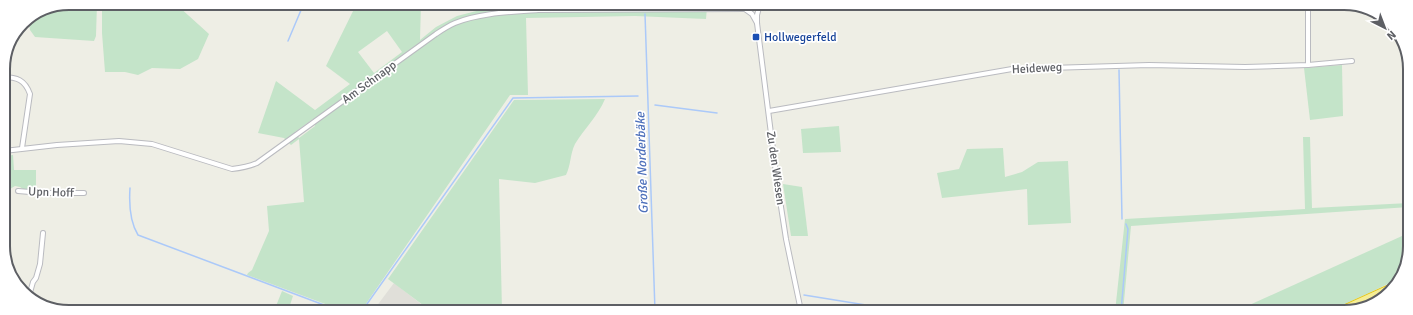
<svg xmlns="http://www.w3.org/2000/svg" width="1413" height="315" font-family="Signika,sans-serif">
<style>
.industrial{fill:#e0dfd9}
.green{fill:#c4e4c9;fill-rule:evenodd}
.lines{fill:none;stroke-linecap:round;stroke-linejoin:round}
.stream{stroke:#abc9f9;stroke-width:1.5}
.minor-casing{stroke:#babbc0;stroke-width:6}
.motorway-casing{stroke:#e3c511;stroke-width:10}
.minor{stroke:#fff;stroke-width:4}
.motorway{stroke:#f5ed95;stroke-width:8}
.transit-dot{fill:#1a4fb4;stroke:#fff;stroke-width:1.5}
.labels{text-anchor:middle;stroke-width:3.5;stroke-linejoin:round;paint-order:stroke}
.transit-label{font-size:12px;fill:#164399;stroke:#fff;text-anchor:start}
.street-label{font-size:12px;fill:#5d5f64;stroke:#fff}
.water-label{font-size:13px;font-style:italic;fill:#4e71bb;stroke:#fff}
.rim{fill:none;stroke:#5d5f64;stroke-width:2}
</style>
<rect width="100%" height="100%" fill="#eeeee5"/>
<polygon class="industrial" points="394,283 421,304 431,311 373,311"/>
<g class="green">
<polygon points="69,3 97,3 96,36 94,41 35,37 30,30 28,20"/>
<polygon points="102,3 179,3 178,6 209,34 198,59 180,69 152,68 138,75 125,72 105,72 102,33"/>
<path d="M357 3H421L420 40 436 27 457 16 500 5H565L566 3 753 4 747 5 707 7 706 19 635 16 526 18 528 95H510L361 311H344L247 275 248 273 252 270 269 231 267 206 304 202 299 139 291 145 284 138 258 133 276 81 315 110 350 84 326 66ZM387 31 402 52 374 73 358 52ZM313 119 315 126 299 138 295 132Z"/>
<polygon points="798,4 842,4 798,9"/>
<polygon points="1342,65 1343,116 1310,120 1304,68"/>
<path d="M605 99C598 116 584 129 575 144 570 154 571 165 566 175L535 183 499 179 502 311H431L388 279 514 100Z"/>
<polygon points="839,126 841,152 803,153 801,129"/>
<polygon points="1303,137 1310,137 1312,208 1409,203 1409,207 1131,226 1123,312 1115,312 1125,219 1305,209"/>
<polygon points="1003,148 1005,177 1022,172 1038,162 1068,161 1071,223 1028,225 1027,189 942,198 937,173 959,169 967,149"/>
<polygon points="13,155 14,170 36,170 36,191 23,189 20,187 15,186 10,189 4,189 4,156"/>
<polygon points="783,184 802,187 808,236 791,236"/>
<polygon points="1402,236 1409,248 1409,259 1396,280 1369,293 1327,312 1234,312"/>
<polygon points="282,291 293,296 288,311 274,311"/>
</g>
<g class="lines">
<g class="stream">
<polyline points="645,7 646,4"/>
<polyline points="645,14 655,311"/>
<polyline points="288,41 304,3"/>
<polyline points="1119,70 1122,219"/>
<polyline points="655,105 717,113"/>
<path d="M130 188C129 203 130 222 138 235L340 311"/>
<polyline points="804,295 903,311"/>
<polyline points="362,311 513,98 638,96"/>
<polyline points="1121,312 1128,229 1126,224"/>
</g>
<defs>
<g id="minor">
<polyline points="760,4 757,15 757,23 777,181 786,239 801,311"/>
<polyline points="745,9 752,14 757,23"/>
<polyline points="1308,65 1308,4"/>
<path d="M3 77C17 77 25 80 30 94L22 148"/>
<polyline points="769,111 1012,69 1149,65 1245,67 1308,65 1352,61"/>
<path d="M4 151 57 145 119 141 152 144 232 169C242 168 248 167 257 163L436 34C442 30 448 26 455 23 479 13 512 12 538 10L745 9 756 6 758 4"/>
<polyline points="18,191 42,193 84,193"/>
<polyline points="29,296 33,282 36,278 40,264 43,233"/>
</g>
<polyline id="motorway" points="1339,312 1392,288"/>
</defs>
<use href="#minor" class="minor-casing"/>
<use href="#motorway" class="motorway-casing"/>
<use href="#minor" class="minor"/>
<use href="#motorway" class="motorway"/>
</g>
<rect class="transit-dot" x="752" y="33" width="8" height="8" rx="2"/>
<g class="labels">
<g class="transit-label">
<text x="764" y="41">Hollwegerfeld</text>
</g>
<g class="street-label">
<text transform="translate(1037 68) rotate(-3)" y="4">Heideweg</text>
<text transform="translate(369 82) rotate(-36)" y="4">Am Schnapp</text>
<text transform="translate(776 168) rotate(82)" y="4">Zu den Wiesen</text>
<text transform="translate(51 192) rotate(2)" y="4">Upn Hoff</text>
</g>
<g class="water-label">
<text transform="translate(641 163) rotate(-92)" y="5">Große Norderbäke</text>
</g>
</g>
<path d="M0 0H1413V315H0ZM69 10H1344A59 59 0 0 1 1403 69V246A59 59 0 0 1 1344 305H69A59 59 0 0 1 10 246V69A59 59 0 0 1 69 10Z" fill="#fff" fill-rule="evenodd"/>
<path class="rim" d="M69 10H1344A59 59 0 0 1 1403 69V246A59 59 0 0 1 1344 305H69A59 59 0 0 1 10 246V69A59 59 0 0 1 69 10Z"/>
<g transform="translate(1385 28) rotate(138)" stroke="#ffffff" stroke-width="3" paint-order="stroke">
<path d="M0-3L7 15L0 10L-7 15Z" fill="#5d5f64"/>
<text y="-6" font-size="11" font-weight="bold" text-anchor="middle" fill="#5d5f64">N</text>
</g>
</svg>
